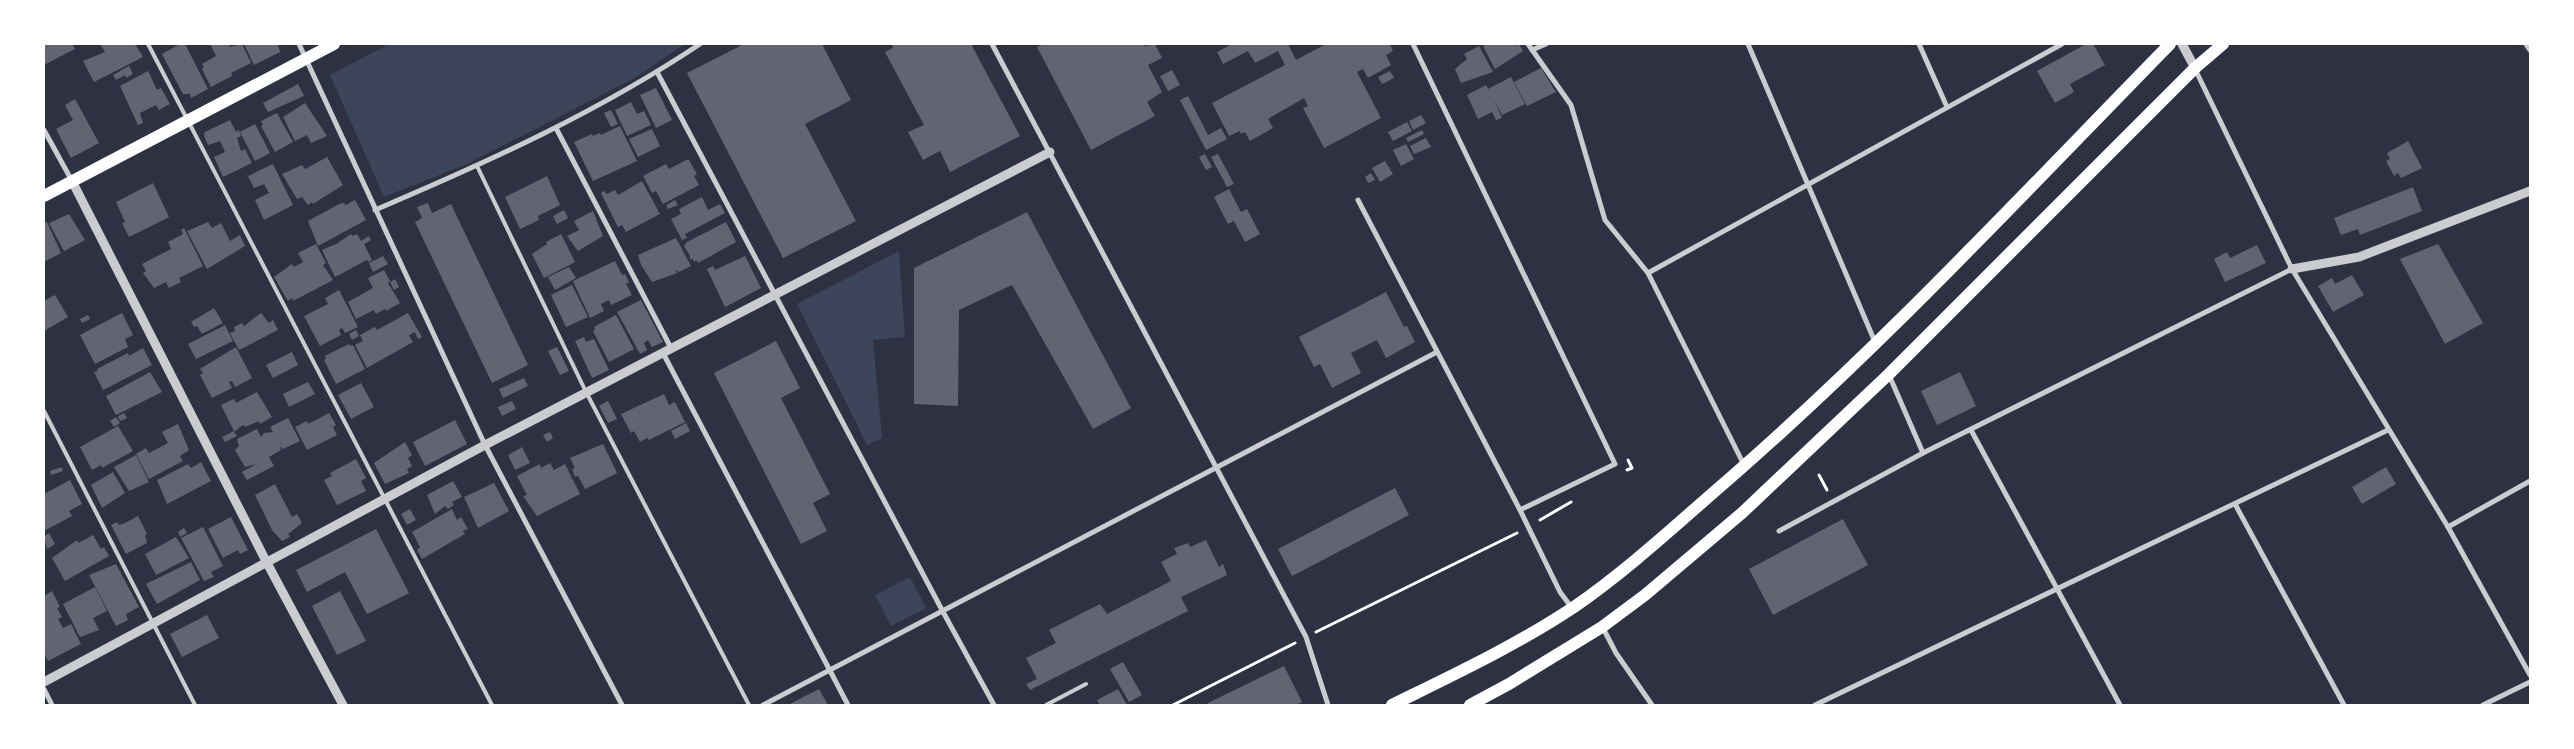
<svg xmlns="http://www.w3.org/2000/svg" width="2574" height="749" font-family="'Varela Round',sans-serif">
<style>
.green{fill:#3c4559}
.building{fill:#626471}
.lines{fill:none;stroke-linecap:round;stroke-linejoin:round}
.path{stroke:#fff;stroke-width:3}
.service{stroke:#caccd0;stroke-width:4}
.minor{stroke:#caccd0;stroke-width:5}
.tertiary{stroke:#caccd0;stroke-width:9}
.primary{stroke:#fff;stroke-width:12}
</style>
<rect width="100%" height="100%" fill="#2d3142"/>
<g class="green">
<polygon points="389,44 685,44 633,79 467,164 384,197 330,75"/>
<polygon points="899,251 905,337 873,340 882,438 867,445 797,304"/>
<polygon points="910,577 926,608 891,626 875,595"/>
</g>
<g class="building">
<polygon points="44,44 72,44 75,49 44,65"/>
<polygon points="100,44 135,44 143,57 94,82 83,61 105,52"/>
<polygon points="180,44 185,44 208,89 191,98 190,94 183,94 162,54"/>
<polygon points="210,44 229,44 230,47 242,44 251,63 231,73 232,76 211,87 202,69 204,67 202,64 216,56"/>
<polygon points="244,44 278,44 280,52 254,65"/>
<polygon points="744,44 822,44 851,100 805,124 856,221 783,258 687,73"/>
<polygon points="892,44 971,44 1020,136 950,172 940,151 923,160 908,132 924,125 885,52 893,48"/>
<polygon points="1044,44 1144,44 1145,46 1155,44 1162,58 1148,65 1162,92 1147,102 1155,116 1091,150 1037,47"/>
<polygon points="1232,44 1288,44 1296,60 1326,44 1390,44 1393,51 1386,55 1391,65 1368,78 1363,69 1357,72 1381,118 1324,148 1303,108 1308,106 1304,98 1268,119 1273,128 1250,141 1245,132 1241,134 1240,131 1229,136 1212,103 1285,65 1278,51 1255,63 1248,51 1223,64 1217,52"/>
<polygon points="1488,44 1515,44 1516,46 1519,44 1523,51 1495,69 1483,46"/>
<polygon points="2086,44 2093,44 2105,65 2070,84 2074,92 2055,103 2037,71"/>
<polygon points="1479,46 1493,72 1461,83 1455,69 1467,59 1464,54"/>
<polygon points="129,66 133,74 126,78 125,75 116,80 113,75"/>
<polygon points="1541,68 1556,92 1527,106 1514,82"/>
<polygon points="1172,70 1180,85 1168,91 1160,76"/>
<polygon points="148,71 157,90 161,88 170,104 159,110 156,105 140,113 143,123 138,125 120,86"/>
<polygon points="1390,71 1394,78 1382,84 1378,77"/>
<polygon points="1511,77 1525,104 1502,115 1494,100 1502,118 1496,120 1492,112 1478,119 1467,95 1486,85 1488,89"/>
<polygon points="298,84 304,96 268,112 263,103"/>
<polygon points="656,88 672,120 656,128 640,95"/>
<polygon points="1188,96 1208,135 1221,128 1227,139 1206,150 1180,100"/>
<polygon points="75,99 99,143 71,158 56,129 73,120 65,105"/>
<polygon points="631,102 637,114 644,111 651,125 627,136 615,110"/>
<polygon points="305,103 327,136 311,143 307,135 295,141 283,117"/>
<polygon points="611,110 618,124 611,127 604,113"/>
<polygon points="277,113 293,142 275,152 261,126 263,125 261,121"/>
<polygon points="1421,115 1426,123 1413,130 1409,121"/>
<polygon points="230,120 236,132 239,130 241,136 237,138 241,151 245,149 252,163 223,177 214,157 225,152 220,141 208,145 204,136 205,132"/>
<polygon points="1407,122 1412,131 1393,141 1388,132"/>
<polygon points="255,124 270,153 255,161 240,132"/>
<polygon points="620,126 637,161 593,181 574,142 592,134 593,136 600,133 601,135"/>
<polygon points="652,129 660,146 638,157 629,139"/>
<polygon points="1422,130 1424,134 1408,142 1406,138"/>
<polygon points="1426,138 1431,147 1414,154 1410,146"/>
<polygon points="2408,141 2422,168 2401,178 2398,173 2394,176 2386,161 2390,159 2387,153"/>
<polygon points="1406,144 1414,159 1401,166 1393,150"/>
<polygon points="1205,154 1212,167 1206,170 1199,157"/>
<polygon points="1218,154 1234,184 1227,187 1211,157"/>
<polygon points="327,157 343,185 313,204 312,202 308,205 302,197 297,199 282,174 302,165 305,169"/>
<polygon points="686,160 689,160 697,174 694,176 699,185 663,204 656,191 652,193 643,176 666,164 669,169"/>
<polygon points="1385,161 1393,174 1380,182 1372,168"/>
<polygon points="273,164 293,205 264,220 255,200 269,193 264,184 254,188 248,176"/>
<polygon points="1371,173 1375,180 1368,183 1365,177"/>
<polygon points="547,176 560,205 538,216 539,220 520,229 505,197"/>
<polygon points="642,181 660,214 626,232 622,225 618,227 601,193 604,191 607,194 615,190 618,195"/>
<polygon points="153,183 169,217 129,237 122,223 125,222 116,202"/>
<polygon points="2413,187 2422,211 2360,235 2358,229 2341,235 2334,218"/>
<polygon points="1229,189 1241,212 1247,209 1260,234 1245,242 1234,221 1228,224 1214,197"/>
<polygon points="702,197 708,210 720,204 725,213 685,234 687,238 682,240 671,219 681,214 679,209"/>
<polygon points="355,200 366,220 318,246 308,221 339,204 344,203 346,205"/>
<polygon points="675,200 678,205 668,209 666,205"/>
<polygon points="428,203 432,213 451,204 528,365 492,383 415,222 422,218 417,207"/>
<polygon points="564,210 568,218 557,224 553,216"/>
<polygon points="593,211 603,236 578,251 567,236 579,230 574,221"/>
<polygon points="1027,212 1131,408 1093,429 1012,285 959,310 958,406 914,404 914,268"/>
<polygon points="69,214 85,240 64,251 49,223"/>
<polygon points="47,222 61,253 44,262 44,223"/>
<polygon points="208,222 212,228 221,223 230,241 240,235 245,246 207,269 187,231"/>
<polygon points="726,222 736,242 698,263 696,260 694,262 692,258 690,260 690,256 684,246 687,242"/>
<polygon points="184,228 203,266 179,278 181,282 169,288 166,282 154,288 143,273 146,271 142,264 171,249 168,242 183,234 181,230"/>
<polygon points="351,234 352,236 357,234 361,241 369,236 371,240 364,244 372,260 369,262 367,260 335,277 322,250 336,244"/>
<polygon points="561,234 575,262 544,278 532,254 547,244 546,242"/>
<polygon points="676,238 691,266 679,272 675,270 677,273 652,282 641,265 638,255"/>
<polygon points="316,244 326,263 323,265 333,280 293,301 292,298 288,301 274,277 292,264 294,267 303,262 298,253"/>
<polygon points="2438,244 2483,323 2445,344 2400,259"/>
<polygon points="2257,245 2266,263 2225,282 2214,259 2227,252 2230,258"/>
<polygon points="383,256 388,264 373,272 369,263"/>
<polygon points="745,256 761,288 725,307 707,269 713,266 715,270"/>
<polygon points="615,261 622,275 625,274 629,282 626,284 632,295 611,305 609,300 601,304 604,311 590,318 573,281"/>
<polygon points="569,267 576,278 555,290 548,277"/>
<polygon points="384,270 390,281 388,283 400,303 386,311 385,309 376,314 374,310 356,319 348,302 373,288 368,278"/>
<polygon points="2352,275 2364,295 2333,312 2318,286 2332,278 2335,284"/>
<polygon points="395,279 399,287 394,290 390,282"/>
<polygon points="572,285 588,317 566,327 551,295"/>
<polygon points="339,290 358,327 345,333 342,328 339,330 341,335 320,346 304,316 328,304 325,298"/>
<polygon points="1386,292 1404,327 1407,326 1415,342 1386,358 1377,340 1351,353 1361,373 1332,388 1320,364 1314,367 1299,337"/>
<polygon points="55,295 68,317 44,331 44,301"/>
<polygon points="641,300 663,342 652,347 648,340 644,343 647,350 640,354 617,312"/>
<polygon points="214,308 223,323 202,334 197,326 194,327 191,322"/>
<polygon points="122,313 133,335 125,339 128,347 95,364 80,335"/>
<polygon points="261,313 269,323 273,320 278,330 239,350 230,333 235,331 234,327 242,323 244,326"/>
<polygon points="408,313 422,337 418,339 415,332 409,335 413,342 367,368 355,345 363,341 360,335 375,327 377,330"/>
<polygon points="88,315 90,319 82,323 80,319"/>
<polygon points="616,315 634,349 609,362 593,331 595,330 594,327"/>
<polygon points="225,325 233,341 196,359 188,344"/>
<polygon points="356,330 359,336 352,340 349,334"/>
<polygon points="584,337 586,342 594,339 609,370 592,378 575,341"/>
<polygon points="776,341 800,388 781,398 830,494 813,503 827,531 801,544 714,373"/>
<polygon points="349,344 351,346 353,345 365,369 336,384 324,360 326,359 325,356"/>
<polygon points="236,347 252,378 235,387 232,381 229,382 232,388 212,398 200,375 203,373 200,369"/>
<polygon points="557,347 569,371 560,375 548,351"/>
<polygon points="143,348 152,365 103,390 94,372 98,371 97,369 124,355 128,353 129,356"/>
<polygon points="292,352 298,365 273,378 266,365"/>
<polygon points="150,372 162,392 116,415 106,396"/>
<polygon points="1960,372 1976,406 1937,425 1921,391"/>
<polygon points="524,378 528,386 503,398 499,389"/>
<polygon points="308,382 315,394 289,407 283,394"/>
<polygon points="361,383 374,407 351,419 338,395"/>
<polygon points="257,392 272,417 260,424 259,421 245,427 244,425 240,427 234,432 237,436 225,442 222,437 234,431 221,405 234,399 236,403"/>
<polygon points="664,394 669,405 675,402 685,422 649,440 647,438 640,442 634,431 631,433 621,414"/>
<polygon points="512,401 516,409 502,416 498,407"/>
<polygon points="608,401 617,419 608,423 599,406"/>
<polygon points="124,413 127,418 120,421 118,416"/>
<polygon points="329,413 336,425 333,427 337,435 307,450 295,427 307,421 308,424"/>
<polygon points="116,417 120,423 114,427 110,421"/>
<polygon points="288,418 300,441 283,449 279,446 281,450 269,457 274,466 247,480 242,472 256,464 245,467 235,450 239,446 237,439 257,429 261,437 264,433 273,432 270,427"/>
<polygon points="455,420 467,444 425,466 413,442"/>
<polygon points="686,423 690,431 675,439 671,431"/>
<polygon points="178,424 189,450 180,456 183,461 149,479 136,454 146,448 149,453 168,443 162,432"/>
<polygon points="118,426 133,451 102,468 101,465 92,470 80,447"/>
<polygon points="550,432 553,438 547,442 543,435"/>
<polygon points="405,442 412,455 408,458 412,466 407,469 409,473 385,484 374,463"/>
<polygon points="603,444 617,473 585,489 578,476 575,477 572,469 575,468 570,458"/>
<polygon points="522,447 530,463 515,470 508,455"/>
<polygon points="136,455 149,482 129,491 114,467"/>
<polygon points="356,459 366,478 361,481 366,491 337,505 324,480 332,476 330,473"/>
<polygon points="201,462 211,481 167,504 157,480 188,464 191,468"/>
<polygon points="550,463 554,470 565,464 580,494 537,516 523,496 527,495 517,476 540,464 541,468"/>
<polygon points="62,467 63,471 51,475 50,471"/>
<polygon points="2386,467 2396,484 2362,504 2352,487"/>
<polygon points="113,472 125,493 102,508 91,485"/>
<polygon points="70,480 82,504 69,511 72,516 44,531 44,494"/>
<polygon points="453,481 462,497 452,502 454,505 448,509 445,506 435,514 427,495"/>
<polygon points="494,483 509,511 478,528 464,497"/>
<polygon points="275,484 292,517 297,514 302,523 288,534 290,537 282,541 272,530 255,495"/>
<polygon points="1395,488 1409,515 1292,576 1278,549"/>
<polygon points="410,509 416,520 407,525 401,514"/>
<polygon points="452,509 457,520 461,517 468,529 463,531 465,534 422,559 417,550 420,547 412,532"/>
<polygon points="138,516 147,534 145,535 147,543 126,554 111,525 117,522 119,525 125,523"/>
<polygon points="231,517 248,550 240,554 238,550 223,558 208,529"/>
<polygon points="1843,519 1868,565 1773,615 1749,569"/>
<polygon points="203,527 223,566 211,572 214,577 204,581 181,538"/>
<polygon points="184,528 187,533 180,537 178,532"/>
<polygon points="376,529 409,593 367,614 345,572 307,592 296,570"/>
<polygon points="49,533 55,544 47,549 44,536"/>
<polygon points="93,535 101,549 104,547 109,556 65,581 52,558 77,540 78,543"/>
<polygon points="176,537 189,558 156,575 145,554"/>
<polygon points="1206,540 1219,567 1223,564 1227,575 1181,597 1188,611 1030,690 1026,684 1037,679 1026,658 1056,643 1049,630 1100,604 1107,614 1171,581 1161,562 1177,554 1174,548 1188,543 1190,547"/>
<polygon points="191,562 200,580 157,604 146,584"/>
<polygon points="116,564 139,607 126,614 128,620 116,626 89,575"/>
<polygon points="95,587 107,611 93,618 99,630 80,637 63,604"/>
<polygon points="52,591 60,607 57,608 62,617 58,619 63,628 71,624 81,644 48,661 44,653 44,596"/>
<polygon points="340,591 366,641 337,655 312,606"/>
<polygon points="207,615 219,638 182,657 170,634"/>
<polygon points="1123,662 1142,695 1129,702 1110,669"/>
<polygon points="1284,666 1302,702 1296,705 1209,705 1208,703"/>
<polygon points="819,689 828,705 788,705"/>
<polygon points="1118,689 1127,705 1100,705 1097,700"/>
</g>
<g class="lines">
<g class="path">
<polyline points="1627,470 1632,468 1628,460"/>
<polyline points="1819,475 1827,490"/>
<polyline points="1540,520 1571,502"/>
<polyline points="1316,632 1517,533"/>
<polyline points="1173,705 1295,643"/>
</g>
<g class="service">
<polyline points="148,44 492,705"/>
<polyline points="477,166 586,392 749,705"/>
<polyline points="44,411 195,705"/>
<polyline points="1046,705 1086,684"/>
</g>
<g class="minor">
<polyline points="299,44 485,445 622,705"/>
<polyline points="992,44 1306,637 1328,705"/>
<polyline points="1528,44 1571,105 1605,220 1648,273 1744,465"/>
<polyline points="1748,44 1875,342"/>
<polyline points="1919,44 1947,107"/>
<polyline points="2526,44 2530,50"/>
<polyline points="1532,50 1546,44"/>
<polyline points="2195,69 2292,269 2448,527 2530,675"/>
<polyline points="657,72 942,610 994,705"/>
<polyline points="556,128 671,348"/>
<polyline points="44,130 72,181"/>
<polyline points="1358,200 1520,510 1615,464 1413,44"/>
<path d="M375 210C488 162 598 112 700 44"/>
<polyline points="1648,273 2062,44"/>
<polyline points="663,353 848,705"/>
<polyline points="1889,375 1923,453"/>
<polyline points="1971,430 2120,705"/>
<polyline points="2235,504 2344,705"/>
<polyline points="1520,510 1560,592 1572,608"/>
<polyline points="2448,527 2530,481"/>
<polyline points="1779,531 1923,453 2292,269"/>
<polyline points="1603,628 1616,653 1652,705"/>
<polyline points="44,689 52,705"/>
<polyline points="763,705 1437,352"/>
<polyline points="1815,705 2388,430"/>
<polyline points="2483,705 2530,682"/>
</g>
<g class="tertiary">
<polyline points="2182,44 2195,68"/>
<polyline points="72,181 267,563 343,705"/>
<polyline points="2292,269 2359,257 2530,191"/>
<polyline points="44,682 485,445 1050,152"/>
</g>
<g class="primary">
<polyline points="44,196 334,44"/>
<path d="M1392 705C1453 675 1517 645 1574 607 1629 569 1678 523 1729 479 1885 343 2026 191 2170 44"/>
<polyline points="1470,705 1509,684 1602,627 1645,595 1742,513 1889,374 2195,68 2223,44"/>
</g>
</g>
<rect width="2574" height="749" fill="none" stroke="#ffffff" stroke-width="90"/>
</svg>
